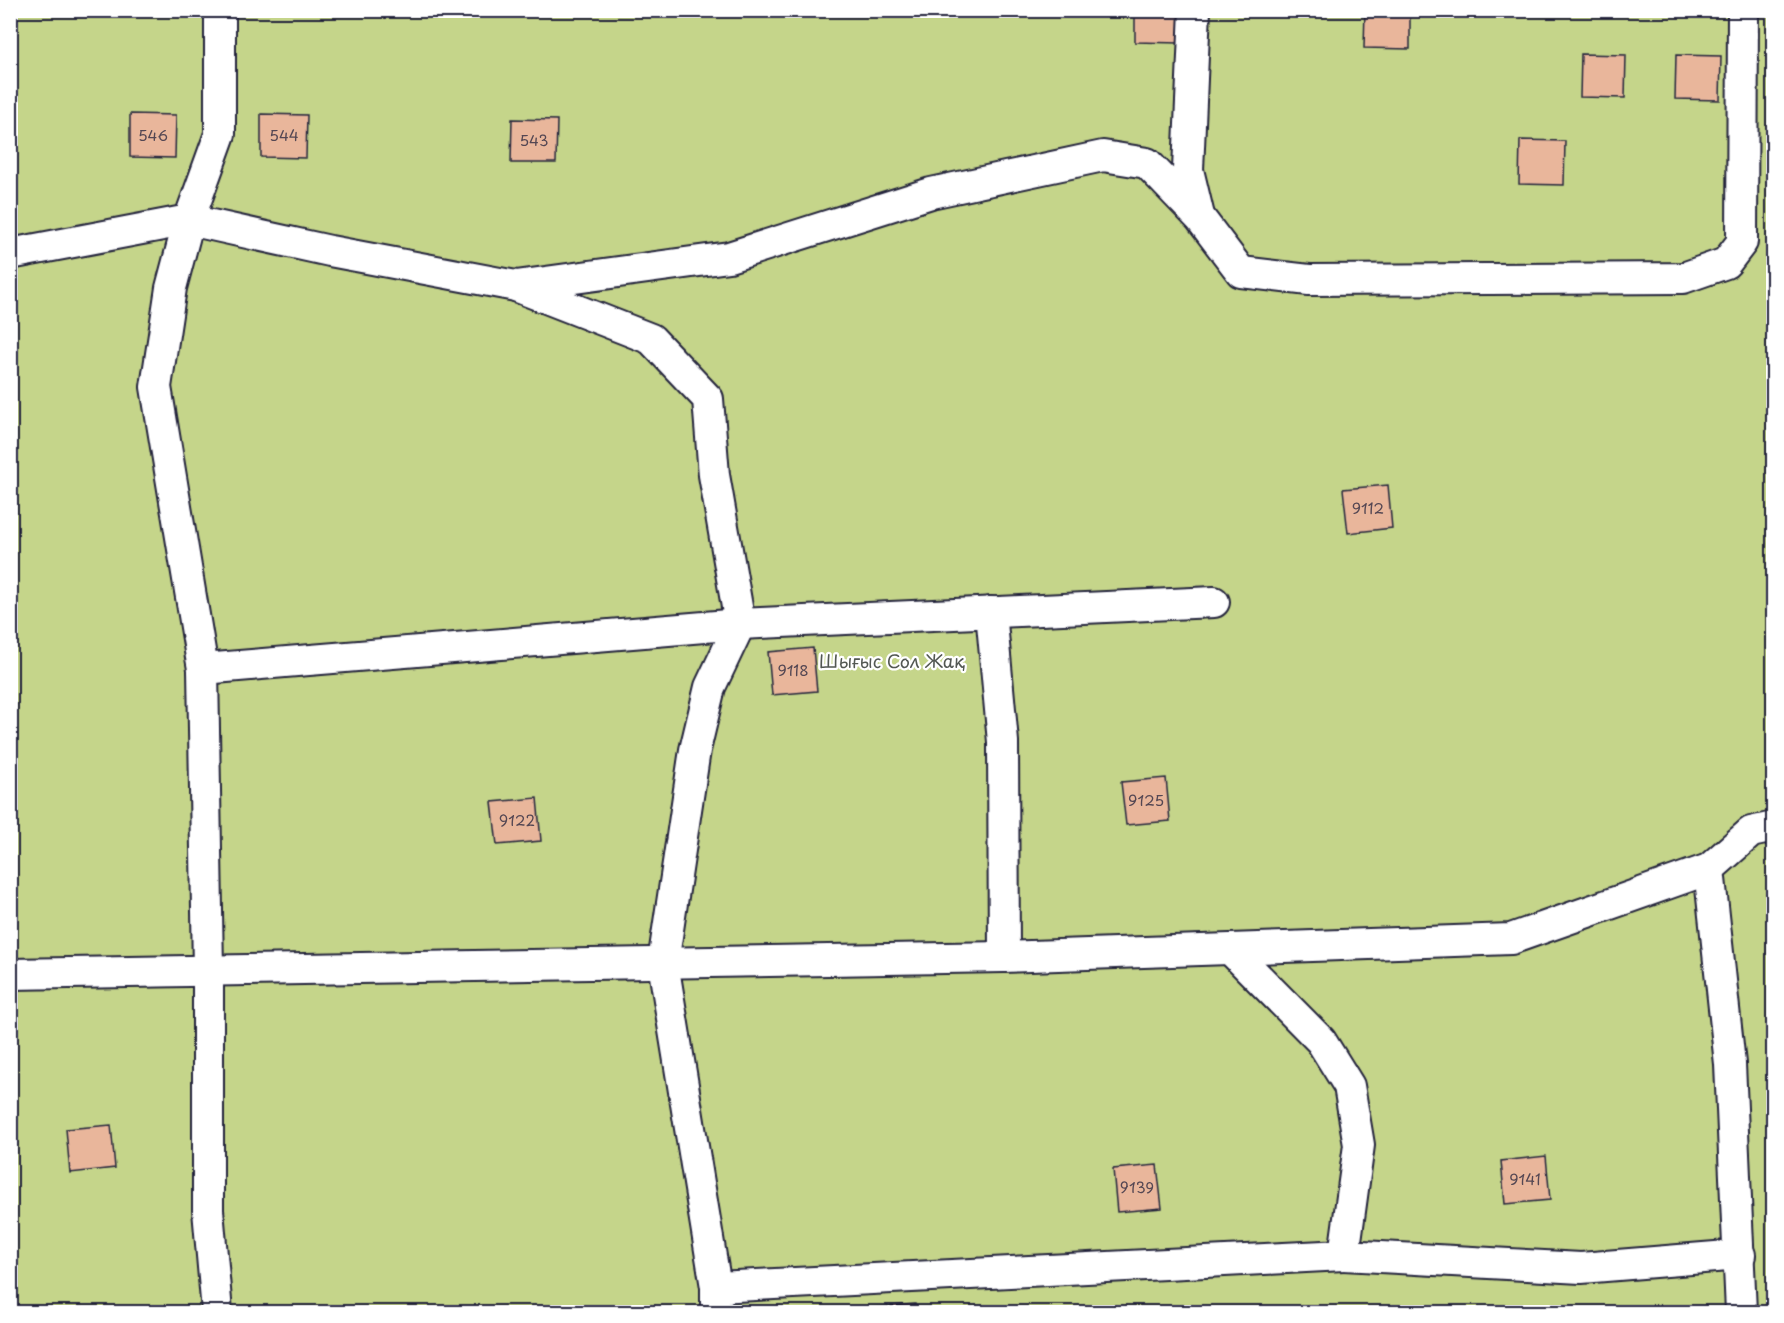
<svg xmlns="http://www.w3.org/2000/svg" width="1784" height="1323" font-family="'Playpen Sans',sans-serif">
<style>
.green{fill:#c5d58a;stroke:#747c62;stroke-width:1.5}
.building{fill:#e9b69b;stroke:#22223b;stroke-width:1.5}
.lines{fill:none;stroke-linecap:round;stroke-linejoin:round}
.street-casing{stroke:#22223b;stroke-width:34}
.street{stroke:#fff;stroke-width:30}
.labels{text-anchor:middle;stroke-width:4.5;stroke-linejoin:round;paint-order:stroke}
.number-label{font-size:15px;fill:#544753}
.park-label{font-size:18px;fill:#535853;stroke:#fff}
</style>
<rect width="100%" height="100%" fill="#f8e9e1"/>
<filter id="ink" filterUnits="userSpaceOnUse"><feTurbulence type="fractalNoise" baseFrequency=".0167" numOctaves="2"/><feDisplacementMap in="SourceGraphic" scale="12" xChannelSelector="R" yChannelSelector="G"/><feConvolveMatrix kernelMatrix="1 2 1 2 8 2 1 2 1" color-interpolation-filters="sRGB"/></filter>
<g filter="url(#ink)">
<polygon class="green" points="10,11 1773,11 1773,1312 11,1312"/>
<g class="building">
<polygon points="1135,10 1181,10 1180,43 1135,42"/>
<polygon points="1365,10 1410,10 1410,49 1364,48"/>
<polygon points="1581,54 1626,55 1625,98 1580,97"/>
<polygon points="1676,55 1721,56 1720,100 1675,99"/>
<polygon points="130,114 176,115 175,158 130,157"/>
<polygon points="261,114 307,115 306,158 261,157"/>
<polygon points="512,119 557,120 556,163 511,163"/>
<polygon points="1520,140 1565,141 1564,185 1519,184"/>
<polygon points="1388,485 1392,528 1348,533 1343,489"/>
<polygon points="813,648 817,691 772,695 768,652"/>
<polygon points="1166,778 1170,821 1126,825 1121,782"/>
<polygon points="537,798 541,841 497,845 492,802"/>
<polygon points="111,1125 115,1168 70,1173 66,1129"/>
<polygon points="1546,1156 1550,1200 1505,1204 1501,1161"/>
<polygon points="1157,1165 1162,1208 1117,1212 1113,1169"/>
<polygon points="915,1304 916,1312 871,1312 870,1308"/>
</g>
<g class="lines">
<defs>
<g id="street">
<polyline points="1195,10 1188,170 1199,216"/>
<polyline points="10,254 189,220 220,134 220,10"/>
<polyline points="518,287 651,339 708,399 714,475 740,624 710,687 695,750 663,963 716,1287"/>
<polyline points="991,612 1003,742 1004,957"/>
<polyline points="203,669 740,624 1214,602"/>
<polyline points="1709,869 1730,1064 1741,1312"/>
<polyline points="10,974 1004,957 1511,939 1709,869 1751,832 1774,827"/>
<polyline points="1344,1255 1581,1268 1740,1255"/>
<polyline points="217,1312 208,1210 208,970 203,669 156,387 171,288 189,220 330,251 516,286 729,257 931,193 1103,156 1147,163 1200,218 1241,272 1309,280 1683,278 1726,263 1742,242 1743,10"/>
<polyline points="716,1312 716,1287 1344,1255 1359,1145 1349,1086 1321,1041 1231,950"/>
</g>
</defs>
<use href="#street" class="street-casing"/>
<use href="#street" class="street"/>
</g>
</g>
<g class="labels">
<g class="number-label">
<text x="153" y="141">546</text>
<text x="284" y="141">544</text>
<text x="534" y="146">543</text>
<text x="1368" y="514">9112</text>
<text x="793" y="676">9118</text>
<text x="1146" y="806">9125</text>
<text x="517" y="826">9122</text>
<text x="1525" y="1185">9141</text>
<text x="1137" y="1193">9139</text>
</g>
<g class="park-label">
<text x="892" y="668">Шығыс Сол Жақ</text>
</g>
</g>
<rect width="1784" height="1323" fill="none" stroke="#fff" stroke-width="36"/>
<rect x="18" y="18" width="1748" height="1287" fill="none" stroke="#22223b" stroke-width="2" filter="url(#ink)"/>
</svg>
